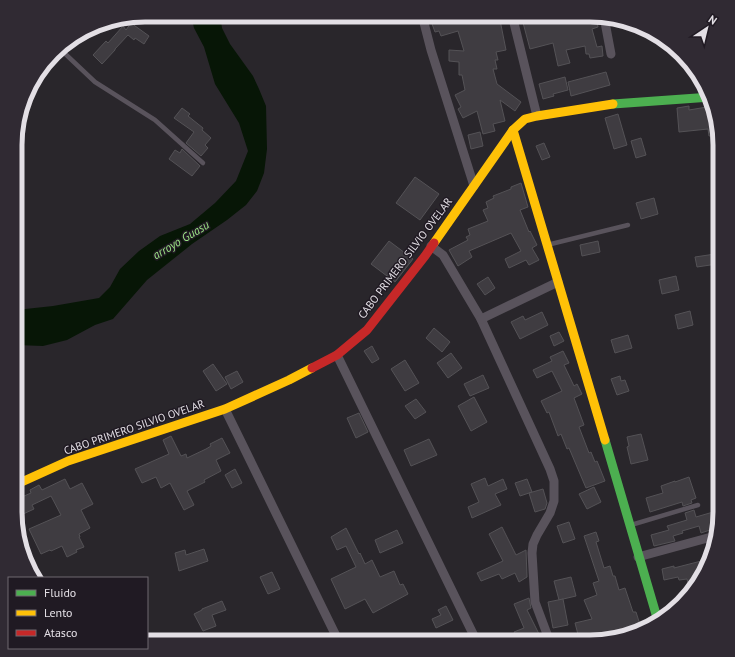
<svg xmlns="http://www.w3.org/2000/svg" width="735" height="657" font-family="'PT Sans',sans-serif">
<style>
.water{fill:#071606}
.building{fill:#3f3c41;stroke:#545256}
.lines{fill:none;stroke-linecap:round;stroke-linejoin:round}
.lane{stroke:#59535c;stroke-width:4.5}
.street{stroke:#59535c;stroke-width:9}
.fast{stroke:#4caf50;stroke-width:9}
.slow{stroke:#ffc107;stroke-width:9}
.jam{stroke:#c62828;stroke-width:9}
.labels{text-anchor:middle;stroke-width:3;stroke-linejoin:round;paint-order:stroke}
.street-label{font-size:11px;fill:#e3dfe5;stroke:#201a23}
.water-label{font-size:12px;font-style:italic;fill:#9be585;stroke:#201a23}
.rim{fill:none;stroke:#e3dfe5;stroke-width:5}
</style>
<rect width="100%" height="100%" fill="#29262b"/>
<polygon class="water" points="191,15 220,15 222,28 230,44 253,76 259,89 266,106 267,149 264,173 257,191 246,205 227,220 192,244 147,280 113,319 95,325 67,340 43,346 16,345 16,310 53,306 99,298 110,287 120,269 139,251 160,236 190,224 215,203 236,181 248,151 239,123 215,84 204,47 194,28"/>
<g class="building">
<polygon points="447,15 499,15 506,50 496,52 498,60 495,60 497,69 493,69 497,84 521,102 515,111 500,100 505,121 493,124 495,131 483,134 477,111 463,118 458,109 461,107 455,95 465,90 462,75 459,75 459,62 449,61 449,50 464,51 458,31 441,36 439,31 435,32 431,21 437,20 436,18"/>
<polygon points="521,15 591,15 592,18 596,17 598,27 592,29 597,47 602,46 603,56 590,58 589,54 586,54 585,46 566,50 570,63 558,66 553,43 530,49"/>
<polygon points="131,23 149,36 144,44 135,38 134,40 128,35 115,49 115,50 102,64 93,55 106,41 108,43 123,26 126,30"/>
<polygon points="606,72 610,85 571,96 568,82"/>
<polygon points="565,77 568,90 553,94 554,96 543,99 539,84"/>
<polygon points="689,106 689,110 713,106 719,135 709,136 708,129 679,132 677,108"/>
<polygon points="182,108 190,114 188,116 203,128 202,130 211,138 205,145 208,148 201,156 186,143 194,132 174,118"/>
<polygon points="618,114 627,145 614,149 605,118"/>
<polygon points="480,132 483,146 471,149 468,135"/>
<polygon points="641,138 646,155 636,158 631,141"/>
<polygon points="544,143 550,157 542,160 536,146"/>
<polygon points="182,149 200,166 192,176 169,159 175,150 180,153"/>
<polygon points="415,177 439,194 420,220 396,203"/>
<polygon points="521,183 528,207 520,210 529,232 530,231 537,245 532,248 539,260 529,265 526,260 509,268 505,259 521,251 511,233 469,251 472,257 458,266 449,250 468,240 466,237 470,235 468,229 488,221 483,210 488,208 486,202 494,198 493,196 511,189 511,187"/>
<polygon points="654,198 658,214 641,219 636,203"/>
<polygon points="389,241 413,259 395,282 371,264"/>
<polygon points="598,241 600,252 582,256 580,245"/>
<polygon points="715,254 717,264 697,267 695,257"/>
<polygon points="676,276 679,290 662,294 659,280"/>
<polygon points="488,277 495,288 485,295 477,284"/>
<polygon points="690,311 693,325 678,329 675,315"/>
<polygon points="542,312 548,325 520,339 511,322 523,316 525,320"/>
<polygon points="434,328 450,342 442,352 426,338"/>
<polygon points="559,332 564,341 554,346 550,336"/>
<polygon points="628,335 632,348 615,353 611,340"/>
<polygon points="372,346 379,359 372,363 364,351"/>
<polygon points="563,351 569,363 564,365 574,386 577,384 582,394 574,398 584,425 579,427 589,453 591,452 595,462 597,461 605,481 586,488 569,448 567,449 561,434 558,436 549,412 547,413 541,401 562,391 552,371 537,378 533,370 552,361 550,357"/>
<polygon points="451,353 462,368 448,378 437,363"/>
<polygon points="405,360 419,383 405,391 391,369"/>
<polygon points="213,364 227,384 216,391 203,371"/>
<polygon points="237,371 243,382 231,389 225,377"/>
<polygon points="483,375 489,388 470,396 464,384"/>
<polygon points="620,376 621,381 625,380 629,391 617,395 611,379"/>
<polygon points="474,397 487,422 471,431 458,406"/>
<polygon points="416,399 426,412 415,419 405,406"/>
<polygon points="359,413 368,432 356,438 347,418"/>
<polygon points="641,434 648,460 631,464 627,447 629,446 627,437"/>
<polygon points="171,436 181,456 186,454 187,458 206,449 211,446 210,444 222,438 230,453 216,460 221,471 204,480 205,482 187,491 194,505 184,510 170,483 161,488 156,477 142,483 135,469 169,454 163,440"/>
<polygon points="429,439 437,455 411,466 404,450"/>
<polygon points="235,469 242,483 232,488 225,475"/>
<polygon points="689,477 696,498 691,500 692,503 683,506 682,502 650,512 646,498 663,493 661,486 675,481 675,482"/>
<polygon points="485,478 488,486 503,479 507,489 495,494 501,505 472,518 468,507 479,502 471,484"/>
<polygon points="65,479 70,489 82,483 93,504 81,510 90,528 79,534 80,537 79,537 84,547 76,550 77,552 67,557 62,546 51,551 50,550 41,554 29,529 61,515 51,496 32,505 34,509 21,515 15,504 15,500 31,493 30,490 39,485 42,490"/>
<polygon points="527,479 532,492 520,496 515,483"/>
<polygon points="594,487 601,502 587,509 579,494"/>
<polygon points="543,489 547,503 545,509 535,512 529,493"/>
<polygon points="694,510 696,517 720,510 716,528 701,533 699,526 682,531 683,533 673,536 675,541 654,546 651,535 669,530 667,526 687,520 685,513"/>
<polygon points="569,522 575,539 563,543 557,526"/>
<polygon points="502,527 516,555 526,550 527,577 519,582 515,573 502,579 499,574 481,581 477,573 503,561 489,534"/>
<polygon points="346,528 359,554 360,553 365,564 372,560 380,577 394,571 400,585 403,584 408,594 373,613 365,599 345,609 331,579 356,567 346,546 337,550 331,537"/>
<polygon points="397,530 403,543 380,553 375,540"/>
<polygon points="596,532 599,541 596,542 604,568 610,566 613,576 615,576 619,590 625,588 633,612 636,612 642,631 640,632 599,642 580,642 575,623 592,619 584,600 597,595 593,583 599,581 584,536"/>
<polygon points="204,549 208,561 179,571 175,553 185,550 186,555"/>
<polygon points="709,559 707,570 704,573 696,575 697,582 690,592 687,579 679,580 678,577 664,580 662,569 674,566 674,568"/>
<polygon points="272,572 280,589 268,594 260,577"/>
<polygon points="571,577 576,596 559,600 554,581"/>
<polygon points="529,598 531,608 527,610 543,642 519,642 514,632 524,628 514,604"/>
<polygon points="563,599 568,625 553,628 548,602"/>
<polygon points="222,601 226,610 212,615 216,626 203,631 194,614 202,610 202,609"/>
<polygon points="446,606 453,620 436,628 432,619 441,615 438,610"/>
</g>
<g class="lines">
<g class="lane">
<polyline points="59,48 95,82 155,120 203,163"/>
<polyline points="547,245 628,225"/>
<polyline points="631,525 698,505"/>
</g>
<g class="street">
<polyline points="422,15 431,50 474,186"/>
<polyline points="512,15 537,116"/>
<polyline points="604,17 611,54"/>
<polyline points="431,246 443,255 481,319 550,469 554,481 554,501 550,513 537,535 533,544 532,553 535,602 550,642"/>
<polyline points="481,319 558,282"/>
<polyline points="337,355 477,642"/>
<polyline points="225,409 339,642"/>
<polyline points="638,557 715,536"/>
</g>
<g class="fast">
<polyline points="613,104 711,97"/>
<polyline points="605,440 658,621"/>
</g>
<g class="slow">
<polyline points="513,130 605,440"/>
<polyline points="434,243 513,130 525,119 537,116 613,104"/>
<polyline points="15,485 68,461 225,409 289,380 312,368"/>
</g>
<polyline class="jam" points="312,368 337,355 367,330 425,256 434,243"/>
</g>
<g class="labels">
<g class="street-label">
<text transform="translate(405 258) rotate(-53)" y="4">CABO PRIMERO SILVIO OVELAR</text>
<text transform="translate(134 427) rotate(-19)" y="4">CABO PRIMERO SILVIO OVELAR</text>
</g>
<g class="water-label">
<text transform="translate(181 240) rotate(-31)" y="4">arroyo Guasu</text>
</g>
</g>
<path d="M0 0H735V657H0ZM145 22H590A123 123 0 0 1 713 145V512A123 123 0 0 1 590 635H145A123 123 0 0 1 22 512V145A123 123 0 0 1 145 22Z" fill="#302a33" fill-rule="evenodd"/>
<path class="rim" d="M145 22H590A123 123 0 0 1 713 145V512A123 123 0 0 1 590 635H145A123 123 0 0 1 22 512V145A123 123 0 0 1 145 22Z"/>
<rect x="8" y="577" width="140" height="72" fill="#201a23" stroke="#6e6971"/>
<rect x="16" y="590" width="20" height="6" fill="#4caf50" stroke="#6e6971"/>
<text x="44" y="597" font-size="12" fill="#e3dfe5">Fluido</text>
<rect x="16" y="610" width="20" height="6" fill="#ffc107" stroke="#6e6971"/>
<text x="44" y="617" font-size="12" fill="#e3dfe5">Lento</text>
<rect x="16" y="630" width="20" height="6" fill="#c62828" stroke="#6e6971"/>
<text x="44" y="637" font-size="12" fill="#e3dfe5">Atasco</text>
<g transform="translate(707 28) rotate(35)" stroke="#201a23" stroke-width="3" paint-order="stroke">
<path d="M0-3L7 15L0 10L-7 15Z" fill="#e3dfe5"/>
<text y="-6" font-size="11" font-weight="bold" text-anchor="middle" fill="#e3dfe5">N</text>
</g>
</svg>
